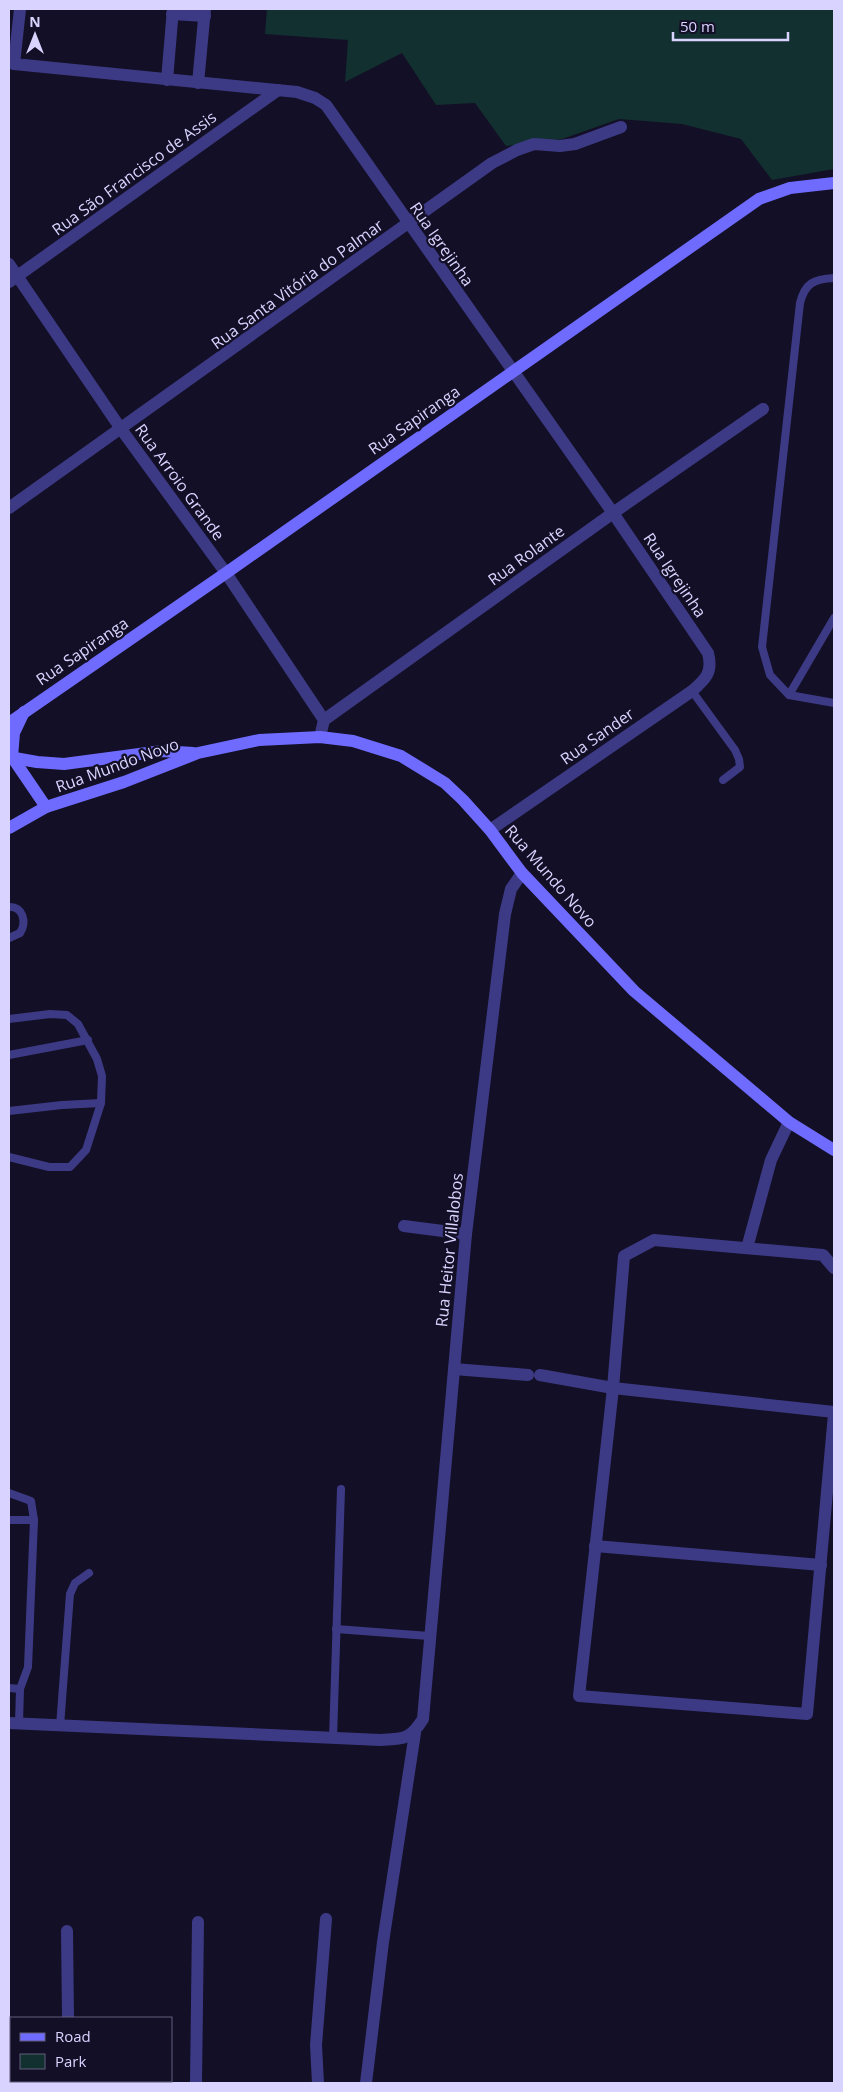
<svg xmlns="http://www.w3.org/2000/svg" width="843" height="2092" font-family="'Open Sans',sans-serif">
<style>
.green{fill:#12302f}
.lines{fill:none;stroke-linecap:round;stroke-linejoin:round}
.lane{stroke:#3d3a85;stroke-width:8}
.street{stroke:#3d3a85;stroke-width:12}
.secondary{stroke:#6f6bff;stroke-width:12}
.labels{text-anchor:middle;stroke-width:4.5;stroke-linejoin:round;paint-order:stroke}
.street-label{font-size:16px;fill:#d9d4ff;stroke:#130f26}
</style>
<rect width="100%" height="100%" fill="#130f26"/>
<polygon class="green" points="267,9 834,9 834,169 772,180 741,139 682,124 619,119 562,139 506,146 475,103 436,105 402,53 345,82 348,40 265,34"/>
<g class="lines">
<g class="lane">
<path d="M834 278C814 279 805 283 800 303L762 647 770 675 789 695 834 703"/>
<polyline points="692,691 735,750 739,759 740,767 723,780"/>
<polyline points="789,695 834,618"/>
<path d="M9 907C23 906 27 922 20 933L9 938"/>
<polyline points="9,1019 50,1014 67,1015 78,1024 97,1059 102,1076 101,1103 86,1150 70,1167 49,1167 9,1157"/>
<polyline points="9,1055 88,1040"/>
<polyline points="9,1111 62,1105 101,1103"/>
<polyline points="9,1493 31,1501 34,1520 28,1667 20,1689 19,1723"/>
<polyline points="9,1520 34,1520"/>
<polyline points="336,1629 429,1636"/>
<polyline points="9,1688 20,1689"/>
<polyline points="60,1726 70,1594 75,1583 89,1573"/>
<polyline points="333,1739 341,1489"/>
</g>
<g class="street">
<polyline points="172,14 205,16"/>
<path d="M14 64 297 92 315 98 326 105 613 513 708 653C713 672 706 679 692 691L490 830"/>
<polyline points="14,64 20,9"/>
<polyline points="167,80 173,9"/>
<polyline points="198,83 205,9"/>
<polyline points="9,264 121,429 226,573 324,720"/>
<polyline points="9,282 278,90"/>
<polyline points="9,508 492,163 517,150 534,144 560,146 575,144 621,127"/>
<polyline points="320,737 324,720 613,513 763,409"/>
<polyline points="404,1226 466,1234"/>
<polyline points="747,1248 771,1160 789,1122"/>
<polyline points="834,1268 823,1255 654,1240 624,1256 613,1388 579,1696 807,1714 834,1414"/>
<polyline points="454,1369 528,1375"/>
<polyline points="540,1375 613,1388 834,1412"/>
<polyline points="595,1546 821,1565"/>
<path d="M9 1723 380 1740C403 1739 410 1740 423 1719L466 1234 505 914 511 889 522 873"/>
<polyline points="67,1931 68,2018"/>
<polyline points="68,2081 68,2083"/>
<polyline points="196,2083 198,1922"/>
<polyline points="318,2083 316,2045 326,1919"/>
<polyline points="366,2083 383,1942 415,1733"/>
</g>
<g class="secondary">
<polyline points="9,723 226,573 759,199 790,188 834,183"/>
<polyline points="9,757 37,762 64,764 162,751 193,753"/>
<polyline points="12,757 46,807"/>
<polyline points="12,757 14,733 24,712"/>
<polyline points="9,828 46,807 124,782 198,753 259,740 320,737 353,741 401,756 445,783 463,800 490,830 522,873 634,991 789,1122 834,1150"/>
</g>
</g>
<g class="labels">
<g class="street-label">
<text transform="translate(134 173) rotate(-36)" y="6">Rua São Francisco de Assis</text>
<text transform="translate(442 244) rotate(55)" y="6">Rua Igrejinha</text>
<text transform="translate(297 284) rotate(-36)" y="6">Rua Santa Vitória do Palmar</text>
<text transform="translate(414 420) rotate(-35)" y="6">Rua Sapiranga</text>
<text transform="translate(180 482) rotate(54)" y="6">Rua Arroio Grande</text>
<text transform="translate(526 555) rotate(-36)" y="6">Rua Rolante</text>
<text transform="translate(675 575) rotate(56)" y="6">Rua Igrejinha</text>
<text transform="translate(82 651) rotate(-34)" y="6">Rua Sapiranga</text>
<text transform="translate(597 736) rotate(-35)" y="6">Rua Sander</text>
<text transform="translate(117 765) rotate(-20)" y="6">Rua Mundo Novo</text>
<text transform="translate(551 876) rotate(49)" y="6">Rua Mundo Novo</text>
<text transform="translate(449 1250) rotate(-84)" y="6">Rua Heitor Villalobos</text>
</g>
</g>
<rect width="843" height="2092" fill="none" stroke="#d9d4ff" stroke-width="20"/>
<rect x="10" y="2017" width="162" height="65" fill="#130f26" stroke="#625e7d"/>
<rect x="20" y="2033" width="25" height="8" fill="#6f6bff" stroke="#625e7d"/>
<text x="55" y="2042" font-size="15" fill="#d9d4ff">Road</text>
<rect x="20" y="2054" width="25" height="15" fill="#12302f" stroke="#625e7d"/>
<text x="55" y="2067" font-size="15" fill="#d9d4ff">Park</text>
<g transform="translate(35 35)" stroke="#130f26" stroke-width="4" paint-order="stroke">
<path d="M0-4L9 19L0 12L-9 19Z" fill="#d9d4ff"/>
<text y="-8" font-size="14" font-weight="bold" text-anchor="middle" fill="#d9d4ff">N</text>
</g>
<path d="M673 32v8h115v-8" fill="none" stroke="#d9d4ff" stroke-width="2.5"/>
<text x="680" y="32" font-size="15" fill="#d9d4ff" stroke="#130f26" stroke-width="4" paint-order="stroke">50 m</text>
</svg>
